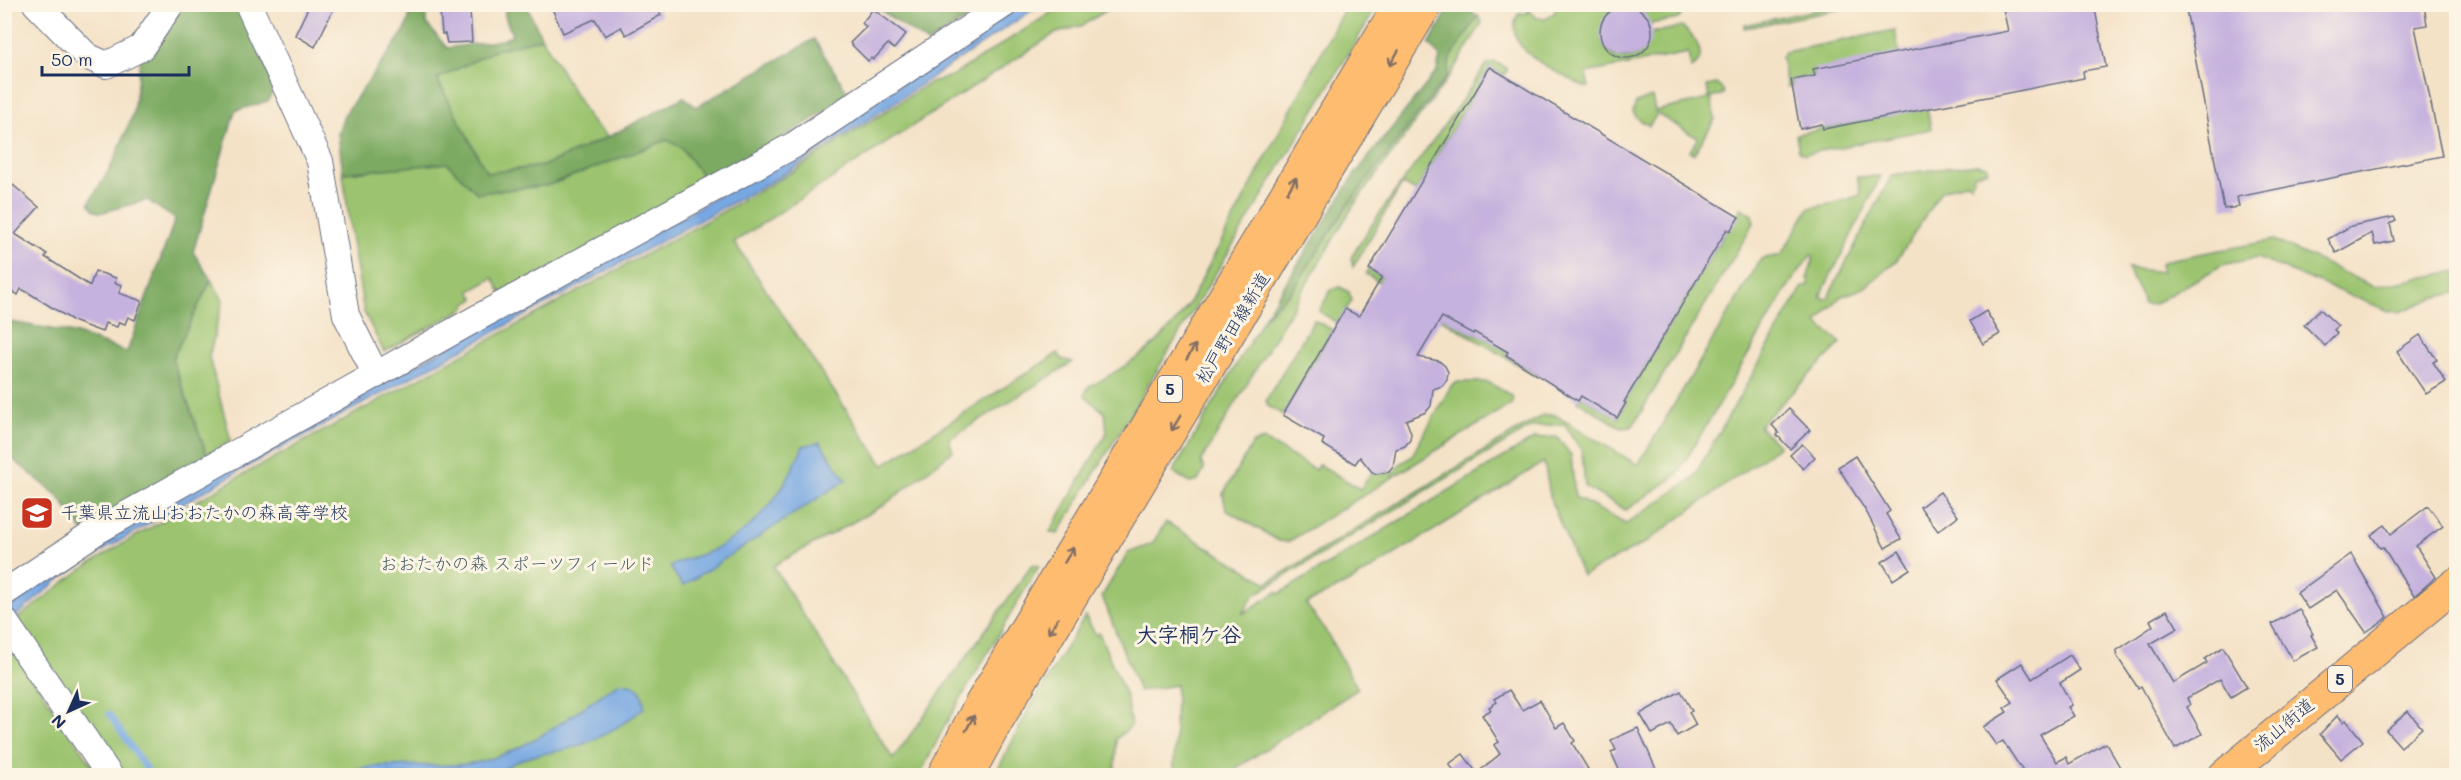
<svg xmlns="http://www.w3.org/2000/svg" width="2461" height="780" font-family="Mali,'Klee One',sans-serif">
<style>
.green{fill:#9cc46f;stroke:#5c7a66;stroke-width:1.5;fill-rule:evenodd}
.forest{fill:#7daa62;stroke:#4c6c60;stroke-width:1.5}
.water{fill:#78a8e2;stroke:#4a6ca0;stroke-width:1.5}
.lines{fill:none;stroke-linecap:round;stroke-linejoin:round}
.stream{stroke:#78a8e2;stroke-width:6}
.building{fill:#c6b2de}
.minor-casing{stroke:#676e83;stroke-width:28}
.major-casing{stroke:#676e83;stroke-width:34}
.minor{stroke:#fff;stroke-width:26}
.major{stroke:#fdbc70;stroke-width:32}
.oneway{stroke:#816e66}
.labels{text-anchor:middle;stroke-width:6;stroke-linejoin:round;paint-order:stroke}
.shield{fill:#fcf5e5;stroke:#5e6a86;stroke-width:1.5}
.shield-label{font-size:16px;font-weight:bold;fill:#1b2f5e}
.street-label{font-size:18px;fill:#1b2f5e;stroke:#fcf5e5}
.poi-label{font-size:18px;fill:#1b2f5e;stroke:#fcf5e5;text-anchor:start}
.park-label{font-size:18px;fill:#425c63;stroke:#fcf5e5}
.quarter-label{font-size:21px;font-weight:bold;fill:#1b2f5e;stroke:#fcf5e5}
</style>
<rect width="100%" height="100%" fill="#fcf5e5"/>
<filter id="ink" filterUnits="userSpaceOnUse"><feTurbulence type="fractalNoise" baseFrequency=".0167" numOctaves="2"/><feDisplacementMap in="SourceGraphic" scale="12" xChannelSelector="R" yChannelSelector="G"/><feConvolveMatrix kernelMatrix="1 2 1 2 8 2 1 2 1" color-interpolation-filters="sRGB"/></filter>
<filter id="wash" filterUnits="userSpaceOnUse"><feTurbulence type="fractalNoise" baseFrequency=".008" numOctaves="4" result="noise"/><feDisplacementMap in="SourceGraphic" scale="24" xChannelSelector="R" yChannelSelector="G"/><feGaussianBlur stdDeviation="1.35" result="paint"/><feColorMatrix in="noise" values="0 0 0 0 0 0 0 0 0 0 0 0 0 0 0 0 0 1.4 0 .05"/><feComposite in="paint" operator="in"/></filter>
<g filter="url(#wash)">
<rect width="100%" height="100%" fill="#f4e2c7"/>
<g class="green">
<path d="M1350 4 1378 5 1058 534 1050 532 1107 432 1105 413 1085 396 1087 388C1129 365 1161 346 1188 305L1342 13Z"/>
<polygon points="1063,5 1115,5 1083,25 1054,34 734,242 883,465 1058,353 1062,359 1073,362 949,439 953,451 884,505 773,566 893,759 1033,564 1039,566 945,725 920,775 123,775 17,619 79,571 117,547 237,478 699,225 789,174 931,82 952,76"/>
<path d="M1557 5H1683L1684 12 1678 19 1650 24 1637 9C1585 0 1594 74 1637 55 1646 51 1650 42 1651 33L1682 27C1695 35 1710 59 1691 68L1688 53 1586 73 1589 87H1584C1559 72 1497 50 1519 13H1527L1529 10 1537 18 1546 19 1555 12Z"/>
<polygon points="1825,5 1862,5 1744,28 1744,25 1825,8"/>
<polygon points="1478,16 1482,23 1449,77 1353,206 1201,461 1204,470 1198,481 1190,483 1173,472 1265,316 1293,290 1348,205 1447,76 1450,59"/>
<polygon points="1895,30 1899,53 1813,70 1815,76 1791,80 1792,87 1787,87 1781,57 1785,52"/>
<polygon points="542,38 590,120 608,137 543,166 487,173 437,79 495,50"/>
<path d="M1495 62 1508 69 1504 75 1490 67 1416 191 1402 184 1353 267 1351 258C1391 190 1445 131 1486 64Z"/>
<polygon points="1716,84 1723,90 1724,94 1711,98 1715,119 1694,154 1690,151 1698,138 1657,114 1649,126 1637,118 1633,112 1636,103 1652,97 1655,111 1709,99 1707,86"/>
<polygon points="1927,108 1931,129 1805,154 1799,151 1796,134"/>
<polygon points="667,140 681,147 708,184 502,294 493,278 470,291 475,299 466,304 465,308 384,352 364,312 351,235 343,173 447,163 477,193 549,185"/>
<path d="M1977 164 1988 166V170L1974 175 1971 185 1967 182 1941 191 1897 260 1864 288 1840 297 1817 323 1841 343 1759 426 1779 446 1645 543 1582 576 1551 501 1544 462 1355 579 1306 604 1325 630 1358 689 1226 775H1174L1176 685 1139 691 1102 596 1128 553 1152 544 1166 522 1267 583 1543 415H1555L1638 465 1761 259 1781 255 1809 208 1835 203 1861 195 1857 177 1881 176 1820 297 1827 299 1892 175ZM1811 255 1814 256 1808 276 1809 285 1802 288 1693 478 1626 524 1575 497 1571 455 1557 437 1535 438 1279 594 1277 592 1242 614 1254 595 1531 427 1564 424 1582 451 1585 487 1626 510 1677 475 1789 285Z"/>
<polygon points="1741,208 1752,215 1754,223 1632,427 1622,428 1578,401 1581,396 1618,418 1626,404 1624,402 1727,229 1730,231"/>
<polygon points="2274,240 2374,287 2456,271 2456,293 2433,298 2400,312 2389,311 2257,258 2222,265 2154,304 2143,305 2143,300 2127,268 2162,272 2161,263 2172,259"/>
<polygon points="1369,269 1463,328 1472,334 1474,332 1508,352 1506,355 1539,372 1537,376 1366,274"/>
<polygon points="211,280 223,300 209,357 231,441 207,455 172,359"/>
<polygon points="1340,287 1349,292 1352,301 1337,323 1319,311 1331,290"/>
<polygon points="1314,320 1333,330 1283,415 1268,406 1266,400"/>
<polygon points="1458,382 1488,382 1512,396 1513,403 1288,542 1279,541 1226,510 1223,494 1253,443 1265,440 1315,470 1319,464 1360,489 1372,472 1382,475 1389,472 1392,475 1400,464 1411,457 1451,386"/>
<polygon points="1085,616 1096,635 1099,633 1126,696 1131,726 1116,739 1115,775 995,775 1028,711"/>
<polygon points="4,636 99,775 5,775"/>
</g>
<g class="forest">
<polygon points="183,5 238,5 275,85 268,101 235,111 193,252 211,280 172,359 207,455 82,530 58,496 5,453 4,321 74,333 127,352 175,219 147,200 100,213 93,209 89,203 113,163 133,114 140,60"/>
<polygon points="413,5 427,5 426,23 447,48 502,40 512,35 505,16 505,5 526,5 542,38 495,50 437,79 487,173 543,166 608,137 684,97 696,107 814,39 850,96 708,184 681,147 667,140 549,185 477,193 447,163 343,173 338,134 344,115 405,30"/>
<polygon points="873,5 989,5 928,43"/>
<polygon points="1451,5 1457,5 1478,16 1450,59 1447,76 1348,205 1293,290 1265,316 1353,177 1437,71 1440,56 1429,44"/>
</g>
<g class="water">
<polygon points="1022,5 1040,5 868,120 781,176 241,470 92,557 60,579 15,617 9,608 83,551 799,151"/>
<path d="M820 442 846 480 683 586 670 567C682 558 699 557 713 550 761 526 783 493 803 446Z"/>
<path d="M620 683C637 683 644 691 644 708 625 724 599 739 575 747 549 755 517 753 498 775H339C378 759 426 769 467 764 526 756 571 713 620 683Z"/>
</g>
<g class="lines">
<polyline class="stream" points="109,714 151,776"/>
</g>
<g id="blocks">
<g class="building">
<polygon points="310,4 336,4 315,47 295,35"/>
<polygon points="550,4 655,4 661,15 626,35 621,27 605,36 595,19 563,33"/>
<polygon points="2002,4 2094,4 2106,67 2083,71 2084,78 1823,129 1822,124 1800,129 1791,80 1815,76 1813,69 2008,31"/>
<polygon points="2185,4 2424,4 2427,25 2415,27 2442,156 2237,197 2239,207 2224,209"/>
<circle cx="1626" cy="32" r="26"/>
<polygon points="873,9 906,34 894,49 888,44 873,60 871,58 868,61 850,43 866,27 862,23"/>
<polygon points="470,10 472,42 447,43 445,34 442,34 440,11"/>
<polygon points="1490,67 1739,217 1730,231 1727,229 1624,402 1626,403 1617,418 1581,396 1578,401 1506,355 1508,352 1474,332 1473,334 1442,317 1418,357 1439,361 1445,366 1448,372 1447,380 1442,386 1433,389 1431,406 1426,412 1406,420 1411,433 1410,440 1405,446 1396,449 1393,467 1389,472 1376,474 1372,472 1360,457 1355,464 1322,444 1324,439 1283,415 1345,309 1359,316 1382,277 1369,269"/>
<polygon points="13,185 39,207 15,234 47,254 45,257 90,286 95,271 116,278 115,283 122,285 119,293 142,301 135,320 128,317 125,324 119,322 117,327 105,323 102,332 75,322 29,293 21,289 18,295 4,286 4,195"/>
<polygon points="2394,217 2396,221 2390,224 2394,241 2375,245 2372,233 2336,253 2328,239 2351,226"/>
<polygon points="2320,309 2338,326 2334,330 2337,333 2325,346 2304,325"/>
<polygon points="1986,311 2000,334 1983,344 1970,321"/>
<polygon points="2420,335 2437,360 2433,362 2446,382 2426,394 2397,351"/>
<polygon points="1789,409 1810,430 1790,449 1777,435 1779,433 1772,425"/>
<polygon points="1802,444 1815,457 1803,469 1790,455"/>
<polygon points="1855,456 1890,511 1886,514 1901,539 1885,548 1867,513 1838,467"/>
<polygon points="1940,492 1958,516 1938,531 1920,507"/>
<polygon points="2428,506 2443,526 2416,546 2436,577 2414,596 2383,547 2380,548 2371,535 2385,525 2391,534"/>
<polygon points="1899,551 1910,569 1893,580 1882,562"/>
<polygon points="2351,554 2388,617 2366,632 2337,590 2308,609 2297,593"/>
<polygon points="2299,609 2313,634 2311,635 2318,647 2293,661 2272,624"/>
<polygon points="2167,610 2178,628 2150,644 2173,683 2207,663 2205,659 2223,647 2247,687 2231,697 2220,679 2187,698 2190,705 2187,707 2202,734 2175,749 2141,686 2138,688 2116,655 2118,654 2116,651 2153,626 2150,620"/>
<polygon points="2070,655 2080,670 2060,683 2072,705 2068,707 2074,716 2040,735 2057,762 2066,757 2069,764 2106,743 2125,776 2026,776 2003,741 1996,745 1983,727 2007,712 2004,708 2013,702 1997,679 2022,663 2032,679"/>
<polygon points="1509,690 1522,710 1540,700 1556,728 1564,723 1575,741 1572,743 1588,769 1577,776 1458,776 1449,764 1463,754 1477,773 1500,754 1494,745 1499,742 1482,715 1491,710 1489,707 1497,702 1494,699"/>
<polygon points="1681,691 1692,711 1689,712 1696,725 1677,736 1671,724 1652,734 1640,714"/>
<polygon points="2408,711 2422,728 2401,747 2386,730"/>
<polygon points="2338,715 2343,722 2346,720 2363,741 2341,759 2320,734"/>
<polygon points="1638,728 1659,776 1622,776 1611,752 1616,750 1611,740"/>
</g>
</g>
</g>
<g filter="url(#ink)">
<use href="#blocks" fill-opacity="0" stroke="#676e83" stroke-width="1.5"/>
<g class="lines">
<defs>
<g id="minor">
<polyline points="36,4 87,56 106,65 141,48 171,4"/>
<polyline points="248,4 320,161 346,315 376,375"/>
<polyline points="4,593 97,531 479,317 794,145 1005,4"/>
<polyline points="4,620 110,776"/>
</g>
<g id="major">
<polyline points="943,776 979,707 1400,4"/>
<polyline points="967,776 998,719 1426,4"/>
<polyline points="2224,776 2456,584"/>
</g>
</defs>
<use href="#minor" class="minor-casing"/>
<use href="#major" class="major-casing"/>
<use href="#minor" class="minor"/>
<use href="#major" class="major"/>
</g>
<defs><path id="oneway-shaft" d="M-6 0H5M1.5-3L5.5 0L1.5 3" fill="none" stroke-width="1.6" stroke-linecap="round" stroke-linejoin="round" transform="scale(1.5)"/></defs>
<g class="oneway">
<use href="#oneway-shaft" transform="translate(1394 58) rotate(121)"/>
<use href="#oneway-shaft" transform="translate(1292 185) rotate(-59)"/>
<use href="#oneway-shaft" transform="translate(1191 352) rotate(-59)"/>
<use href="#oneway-shaft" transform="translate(1176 423) rotate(121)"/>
<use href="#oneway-shaft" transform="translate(1069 555) rotate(-59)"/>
<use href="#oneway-shaft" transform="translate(1053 626) rotate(121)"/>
<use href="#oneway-shaft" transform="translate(970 723) rotate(-62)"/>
</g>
</g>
<defs>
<symbol id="school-square" viewBox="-11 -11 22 22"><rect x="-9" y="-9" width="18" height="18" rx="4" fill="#c8321e" stroke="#fcf5e5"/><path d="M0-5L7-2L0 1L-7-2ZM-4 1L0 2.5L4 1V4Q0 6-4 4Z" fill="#fff"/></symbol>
</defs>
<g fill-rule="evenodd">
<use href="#school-square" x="18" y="494" width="38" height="38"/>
</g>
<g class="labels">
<g class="shield">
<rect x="1158" y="376" width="24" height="26" rx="4.5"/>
<rect x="2328" y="666" width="24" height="26" rx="4.5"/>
</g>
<g class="shield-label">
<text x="1170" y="395">5</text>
<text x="2340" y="685">5</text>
</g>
<g class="street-label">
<text transform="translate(1233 328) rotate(-59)" y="6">松戸野田線新道</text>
<text transform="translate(2284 725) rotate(-40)" y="6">流山街道</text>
</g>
<g class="poi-label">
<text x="60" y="519">千葉県立流山おおたかの森高等学校</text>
</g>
<g class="park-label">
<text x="517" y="570">おおたかの森 スポーツフィールド</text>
</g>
<g class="quarter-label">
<text x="1189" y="642">大字桐ケ谷</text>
</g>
</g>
<rect width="2461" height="780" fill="none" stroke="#fcf5e5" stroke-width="24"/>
<g transform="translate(69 711) rotate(225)" stroke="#fcf5e5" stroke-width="4.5" paint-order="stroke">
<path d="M0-4.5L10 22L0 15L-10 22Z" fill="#1b2f5e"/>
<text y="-9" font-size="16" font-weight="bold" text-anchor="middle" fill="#1b2f5e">N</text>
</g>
<path d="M42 66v9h147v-9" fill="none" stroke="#1b2f5e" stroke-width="3"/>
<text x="51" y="66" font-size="18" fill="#1b2f5e" stroke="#fcf5e5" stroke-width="4.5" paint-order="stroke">50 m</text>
</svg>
